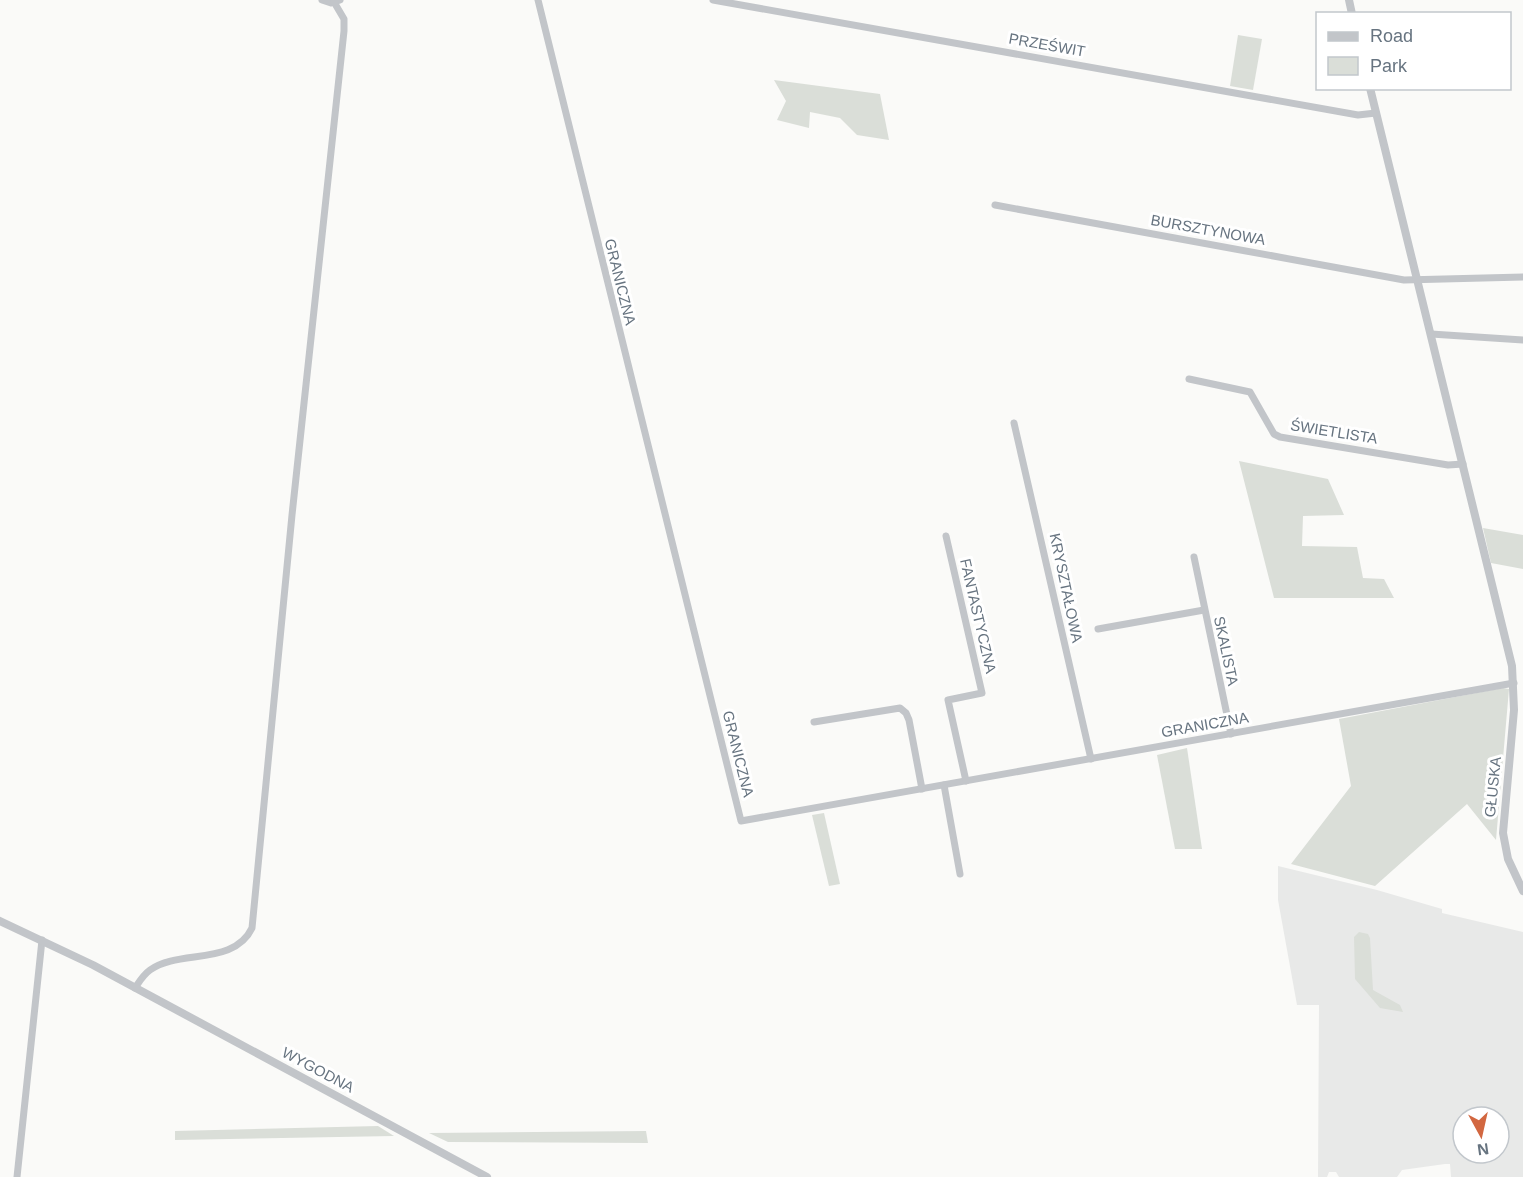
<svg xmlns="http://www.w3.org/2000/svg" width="1523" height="1177" font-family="Arial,sans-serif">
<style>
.built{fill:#e8e9e8;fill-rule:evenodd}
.green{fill:#daded8}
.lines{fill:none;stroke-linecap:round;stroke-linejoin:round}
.minor{stroke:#c2c5c9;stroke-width:7}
.tertiary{stroke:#c2c5c9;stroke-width:8}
.labels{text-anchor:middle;stroke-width:6;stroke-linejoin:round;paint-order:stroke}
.street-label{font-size:15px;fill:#677480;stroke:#fff}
</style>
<rect width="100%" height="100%" fill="#fafaf8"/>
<path class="built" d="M1278 866 1377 890 1442 909V913L1523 932V1177H1451L1450 1164H1445L1402 1170 1397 1177H1339L1336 1172H1329L1327 1177H1318L1319 1005H1297L1278 900ZM1463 1117H1499V1153H1463Z"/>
<g class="green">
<polygon points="1238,35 1262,39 1253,90 1230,86"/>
<polygon points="774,80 880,94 889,140 857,135 840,118 810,112 809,128 777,120 786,101"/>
<polygon points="1239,461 1328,479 1344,515 1303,516 1302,546 1357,547 1363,578 1384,579 1394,598 1274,598"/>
<polygon points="1483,528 1523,535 1523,569 1491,563"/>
<polygon points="1503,688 1509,689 1496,840 1467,804 1375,886 1291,864 1351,786 1339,719"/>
<polygon points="1187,748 1202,849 1175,849 1157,755"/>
<polygon points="824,813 840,884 829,886 812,815"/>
<polygon points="1359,932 1368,934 1370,938 1373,990 1400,1005 1403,1012 1380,1008 1355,979 1354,937"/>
<polygon points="378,1126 394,1136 175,1140 175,1131"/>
<polygon points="646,1131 648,1143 448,1142 429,1133"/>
</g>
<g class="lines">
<g class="minor">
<polyline points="322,0 331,3 340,0"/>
<polyline points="538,0 741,821 1514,683"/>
<polyline points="713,0 1358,115 1376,113"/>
<polyline points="995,205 1404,280 1523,277"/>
<polyline points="1431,334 1523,340"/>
<polyline points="1189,379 1250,392 1274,434 1280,437 1448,465 1463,464"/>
<polyline points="1014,423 1091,759"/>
<polyline points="946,536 982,693 948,700 966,781"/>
<polyline points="1194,557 1231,734"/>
<polyline points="1098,629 1204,610"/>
<polyline points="814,722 900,708 906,713 909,720 922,789"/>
<polyline points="944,785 960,874"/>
<path d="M135 988C139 982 143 975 150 970 179 949 234 966 252 928L292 515 344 31V19L334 2"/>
<polyline points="17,1177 42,940"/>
</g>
<g class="tertiary">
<polyline points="1349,0 1352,14"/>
<polyline points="1370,88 1512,666 1514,710 1503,833 1508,859 1523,891"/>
<polyline points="0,921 93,965 487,1177"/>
</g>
</g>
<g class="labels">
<g class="street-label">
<text transform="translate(1047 45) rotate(10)" y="5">PRZEŚWIT</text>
<text transform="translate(1208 230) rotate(10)" y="5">BURSZTYNOWA</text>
<text transform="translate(620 282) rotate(76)" y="5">GRANICZNA</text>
<text transform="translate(1334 432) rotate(9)" y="5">ŚWIETLISTA</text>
<text transform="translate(1066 588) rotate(78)" y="5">KRYSZTAŁOWA</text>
<text transform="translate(978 616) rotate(77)" y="5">FANTASTYCZNA</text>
<text transform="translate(1226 651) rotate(78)" y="5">SKALISTA</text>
<text transform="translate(1205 725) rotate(-10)" y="5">GRANICZNA</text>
<text transform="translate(738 754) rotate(76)" y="5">GRANICZNA</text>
<text transform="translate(1493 787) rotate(-84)" y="5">GŁUSKA</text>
<text transform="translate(318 1070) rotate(28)" y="5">WYGODNA</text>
</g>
</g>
<rect x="1316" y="12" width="195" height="78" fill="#ffffff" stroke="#c2c7cc" stroke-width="1.5"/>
<rect x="1328" y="32" width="30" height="9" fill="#c2c5c9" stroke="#c2c7cc" stroke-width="1.5"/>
<text x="1370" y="42" font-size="18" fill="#677480">Road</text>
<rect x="1328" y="57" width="30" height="18" fill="#daded8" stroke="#c2c7cc" stroke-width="1.5"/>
<text x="1370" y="72" font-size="18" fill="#677480">Park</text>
<g transform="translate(1481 1135) rotate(172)"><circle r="28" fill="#ffffff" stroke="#c2c7cc" stroke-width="1.5"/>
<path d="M0-4.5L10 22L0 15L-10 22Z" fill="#d26740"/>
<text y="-9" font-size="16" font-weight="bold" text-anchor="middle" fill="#677480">N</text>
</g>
</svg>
